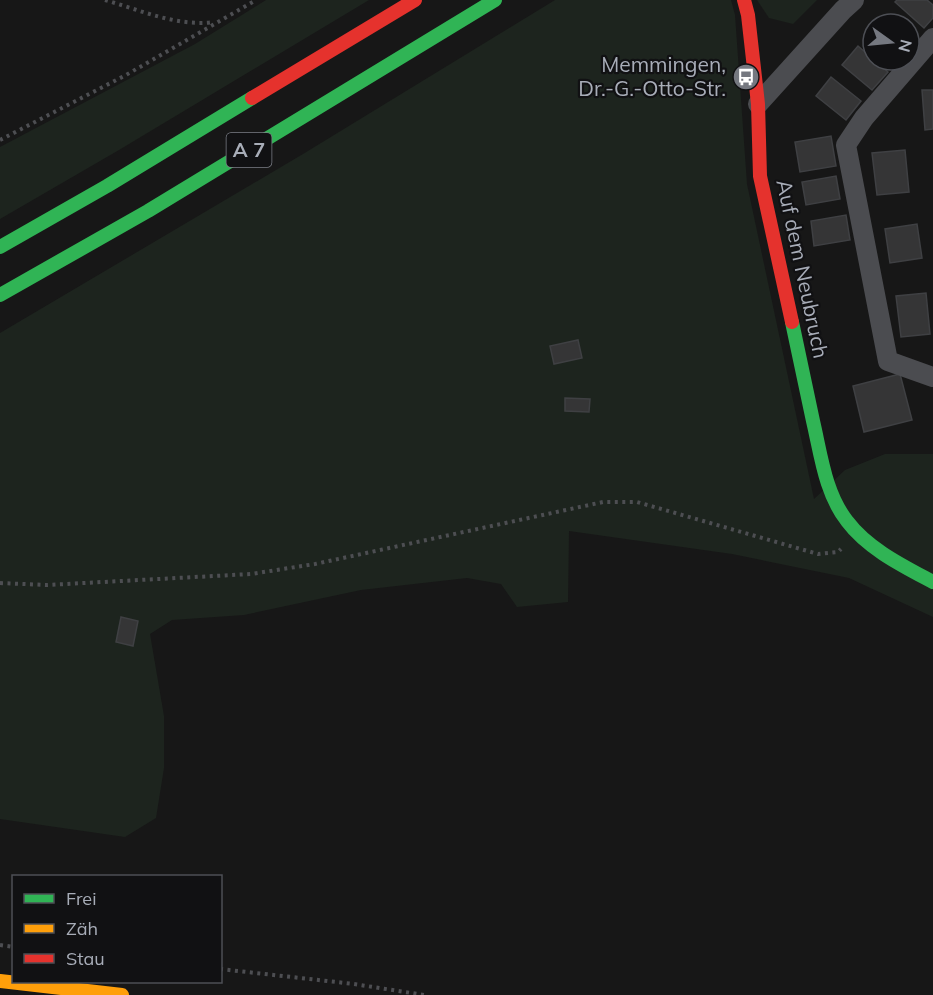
<svg xmlns="http://www.w3.org/2000/svg" width="933" height="995" font-family="Mulish,sans-serif">
<style>
.green{fill:#1d241e}
.building{fill:#353536;stroke:#3f4043;stroke-width:1.5}
.lines{fill:none;stroke-linecap:round;stroke-linejoin:round}
.path{stroke:#4d4e52;stroke-width:4;stroke-dasharray:3 4.5;stroke-linecap:butt}
.street{stroke:#4b4c50;stroke-width:20}
.fast{stroke:#30b455;stroke-width:14}
.slow{stroke:#ff9f0a;stroke-width:14}
.jam{stroke:#e5322d;stroke-width:14}
.labels{text-anchor:middle;stroke-width:4.5;stroke-linejoin:round;paint-order:stroke}
.shield{fill:#111113;stroke:#7b7e86;stroke-width:1.5}
.shield-label{font-size:20px;font-weight:bold;fill:#a8adb8}
.poi-label{font-size:21px;fill:#a8adb8;stroke:#111113;text-anchor:end}
.street-label{font-size:21px;fill:#a8adb8;stroke:#111113}
</style>
<rect width="100%" height="100%" fill="#171717"/>
<g class="green">
<polygon points="266,0 369,0 119,150 0,219 0,147 195,44"/>
<polygon points="555,0 731,0 735,15 747,184 814,499 845,470 885,454 933,454 933,617 849,578 732,554 569,531 568,602 517,607 501,584 467,578 361,590 244,615 172,620 150,634 164,716 164,768 156,818 125,837 0,819 0,333 303,154"/>
<polygon points="757,0 817,0 793,24 769,18"/>
</g>
<g class="building">
<polygon points="897,0 927,0 933,5 933,18 924,28 895,2"/>
<polygon points="885,17 893,24 879,24"/>
<polygon points="858,46 888,72 872,90 842,65"/>
<polygon points="831,77 861,101 846,120 816,96"/>
<polygon points="922,90 933,90 933,129 925,130"/>
<polygon points="831,136 836,166 800,172 795,142"/>
<polygon points="905,150 909,192 877,195 872,153"/>
<polygon points="836,176 840,199 806,205 802,182"/>
<polygon points="846,215 850,240 814,246 811,221"/>
<polygon points="917,224 922,258 890,263 885,229"/>
<polygon points="926,293 930,334 901,337 896,296"/>
<polygon points="578,340 582,358 554,364 550,346"/>
<polygon points="900,374 912,420 864,432 853,386"/>
<polygon points="565,398 590,399 589,412 565,411"/>
<polygon points="121,617 138,621 133,646 116,642"/>
</g>
<g class="lines">
<g class="path">
<path d="M105 0C140 10 177 27 214 22"/>
<polyline points="0,140 126,75 256,0"/>
<polyline points="0,583 47,585 251,574 315,564 603,502 637,502 818,554 838,552 841,549"/>
<polyline points="0,945 14,947"/>
<polyline points="220,969 354,984 424,995"/>
</g>
<g class="street">
<polyline points="933,38 864,118 846,145 888,361 933,377"/>
<polyline points="758,104 843,10 854,0"/>
</g>
<g class="fast">
<polyline points="0,247 107,186 252,98"/>
<polyline points="0,295 148,211 495,0"/>
<path d="M792 322C799 355 806 388 813 421 821 455 825 493 847 521 868 549 903 566 933 582"/>
</g>
<polyline class="slow" points="0,981 122,995"/>
<g class="jam">
<polyline points="744,0 748,15 758,104 760,176 792,322"/>
<polyline points="252,98 415,0"/>
</g>
</g>
<defs>
<symbol id="bus-disc" viewBox="-11 -11 22 22"><circle r="9.5" fill="#757880" stroke="#111113"/><path d="M-5-6H5V4H4V6H2V4H-2V6H-4V4H-5ZM-3.5-4V0h7V-4ZM-3.5 1.2v1.5H-2V1.2ZM2 1.2v1.5H3.5V1.2Z" fill="#fff"/></symbol>
</defs>
<g fill-rule="evenodd">
<use href="#bus-disc" x="731" y="62" width="30" height="30"/>
</g>
<g class="labels">
<rect class="shield" x="226.5" y="133" width="45" height="34" rx="4.5"/>
<g class="shield-label">
<text x="249" y="157">A 7</text>
</g>
<g class="poi-label">
<text x="726" y="72">Memmingen,<tspan x="726" dy="24">Dr.-G.-Otto-Str.</tspan></text>
</g>
<g class="street-label">
<text transform="translate(802 269) rotate(78)" y="7">Auf dem Neubruch</text>
</g>
</g>
<rect x="12" y="875" width="210" height="108" fill="#111113" stroke="#4d4f55" stroke-width="1.5"/>
<rect x="24" y="894" width="30" height="9" fill="#30b455" stroke="#4d4f55" stroke-width="1.5"/>
<text x="66" y="905" font-size="18" fill="#a8adb8">Frei</text>
<rect x="24" y="924" width="30" height="9" fill="#ff9f0a" stroke="#4d4f55" stroke-width="1.5"/>
<text x="66" y="935" font-size="18" fill="#a8adb8">Zäh</text>
<rect x="24" y="954" width="30" height="9" fill="#e5322d" stroke="#4d4f55" stroke-width="1.5"/>
<text x="66" y="965" font-size="18" fill="#a8adb8">Stau</text>
<g transform="translate(891 42) rotate(105)"><circle r="28" fill="#111113" stroke="#4d4f55" stroke-width="1.5"/>
<path d="M0-4.5L10 22L0 15L-10 22Z" fill="#757880"/>
<text y="-9" font-size="16" font-weight="bold" text-anchor="middle" fill="#a8adb8">N</text>
</g>
</svg>
